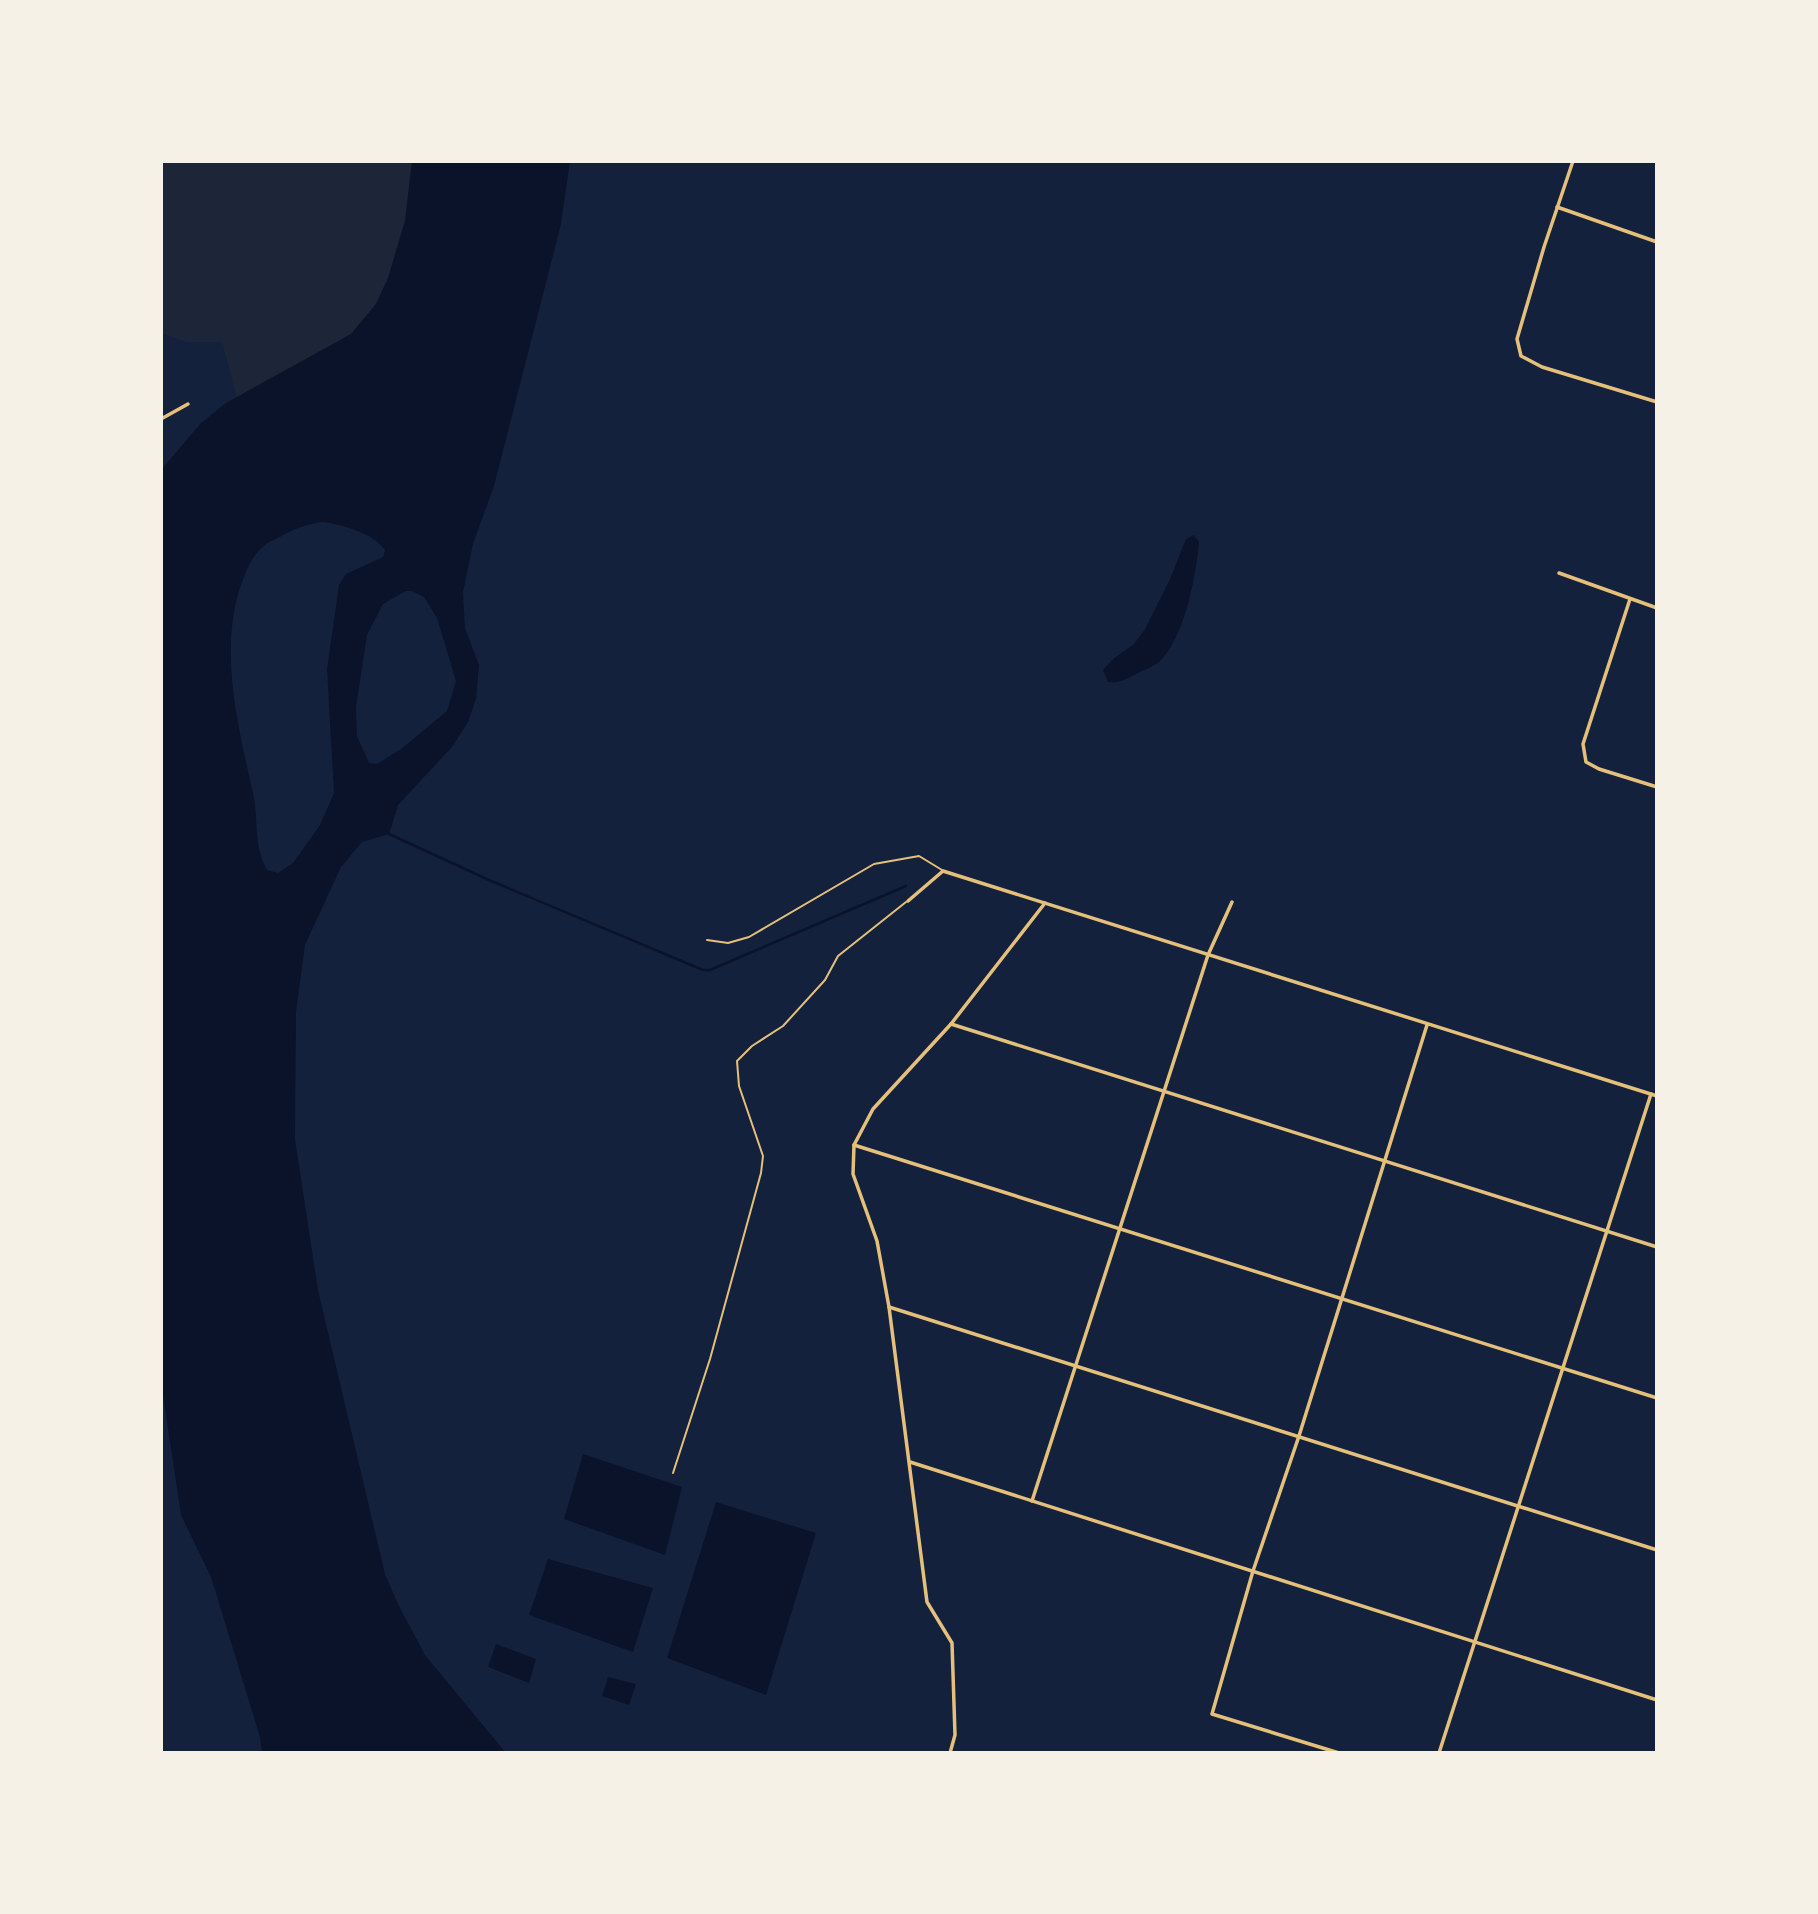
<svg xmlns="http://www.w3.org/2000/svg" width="1818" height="1914" font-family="'Golos Text',sans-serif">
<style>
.green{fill:#1d2539}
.water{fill:#0b132b;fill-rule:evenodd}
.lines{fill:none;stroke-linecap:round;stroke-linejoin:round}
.stream{stroke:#0b132b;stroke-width:2.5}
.service{stroke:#e5c07b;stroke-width:2}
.minor{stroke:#e5c07b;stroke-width:3.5}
</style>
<rect width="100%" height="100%" fill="#14213d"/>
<polygon class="green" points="161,161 412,161 405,221 388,278 376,304 351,334 237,397 222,342 187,342 161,333"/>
<g class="water">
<path d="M412 161H570L561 224 494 486 473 544 463 592 465 628 479 665 476 699 468 722 452 747 398 805 389 834 362 842 341 867 305 945 296 1012 295 1139 318 1290 385 1574 398 1604 425 1655 506 1753H262L260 1737 211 1577 181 1515 161 1382V470L201 423 226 403 351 334 376 304 388 278 405 221ZM323 522C343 525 373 533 385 550L383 557 346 574 339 585 327 669 334 793 320 825 293 863 278 873 267 870C253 844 259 821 253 793 238 726 218 648 242 582 247 569 253 554 264 546 269 541 277 539 283 535 297 528 307 524 323 522ZM406 591H412L424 597 437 618 456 681 447 711 401 749 377 764 369 763 357 736 356 707 367 635 383 604Z"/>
<path d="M1194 535 1199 542C1196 576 1185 634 1162 659 1156 666 1146 669 1138 673 1128 678 1120 684 1108 682L1103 670 1113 659 1134 644 1145 629 1170 579 1186 539Z"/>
<polygon points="583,1454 682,1487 665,1555 564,1519"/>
<polygon points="716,1502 816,1533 766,1695 667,1658"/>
<polygon points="548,1559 653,1588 633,1652 529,1615"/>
<polygon points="496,1644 536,1659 529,1683 488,1667"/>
<polygon points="608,1677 636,1684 629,1705 602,1696"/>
</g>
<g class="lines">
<polyline class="stream" points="389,834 489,880 703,970 710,970 906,886"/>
<g class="service">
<polyline points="707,940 728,943 749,937 874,864 919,856 942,870"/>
<polyline points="673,1473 710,1359 761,1173 763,1156 739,1086 737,1061 752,1046 783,1026 825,980 838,956 906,902"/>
</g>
<g class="minor">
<polyline points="1573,161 1544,247 1517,339 1521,356 1542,367 1657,402"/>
<polyline points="1557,207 1657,242"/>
<polyline points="161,419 188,404"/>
<polyline points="1559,573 1657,608"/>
<polyline points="1630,599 1583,744 1586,762 1599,769 1657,787"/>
<polyline points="908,901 943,871 1657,1096"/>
<polyline points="951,1024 1657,1247"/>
<polyline points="854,1145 1657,1398"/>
<polyline points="889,1307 1657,1550"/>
<polyline points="910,1462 1657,1700"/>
<polyline points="1032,1501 1208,955 1232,902"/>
<polyline points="950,1753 955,1735 952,1643 927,1602 889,1307 877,1241 853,1174 854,1145 873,1109 951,1024 1045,903"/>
<polyline points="1339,1753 1212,1714 1253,1571 1299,1436 1427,1025"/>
<polyline points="1439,1753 1651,1094"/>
</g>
</g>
<rect width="1818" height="1914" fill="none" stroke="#f6f1e7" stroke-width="326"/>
</svg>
